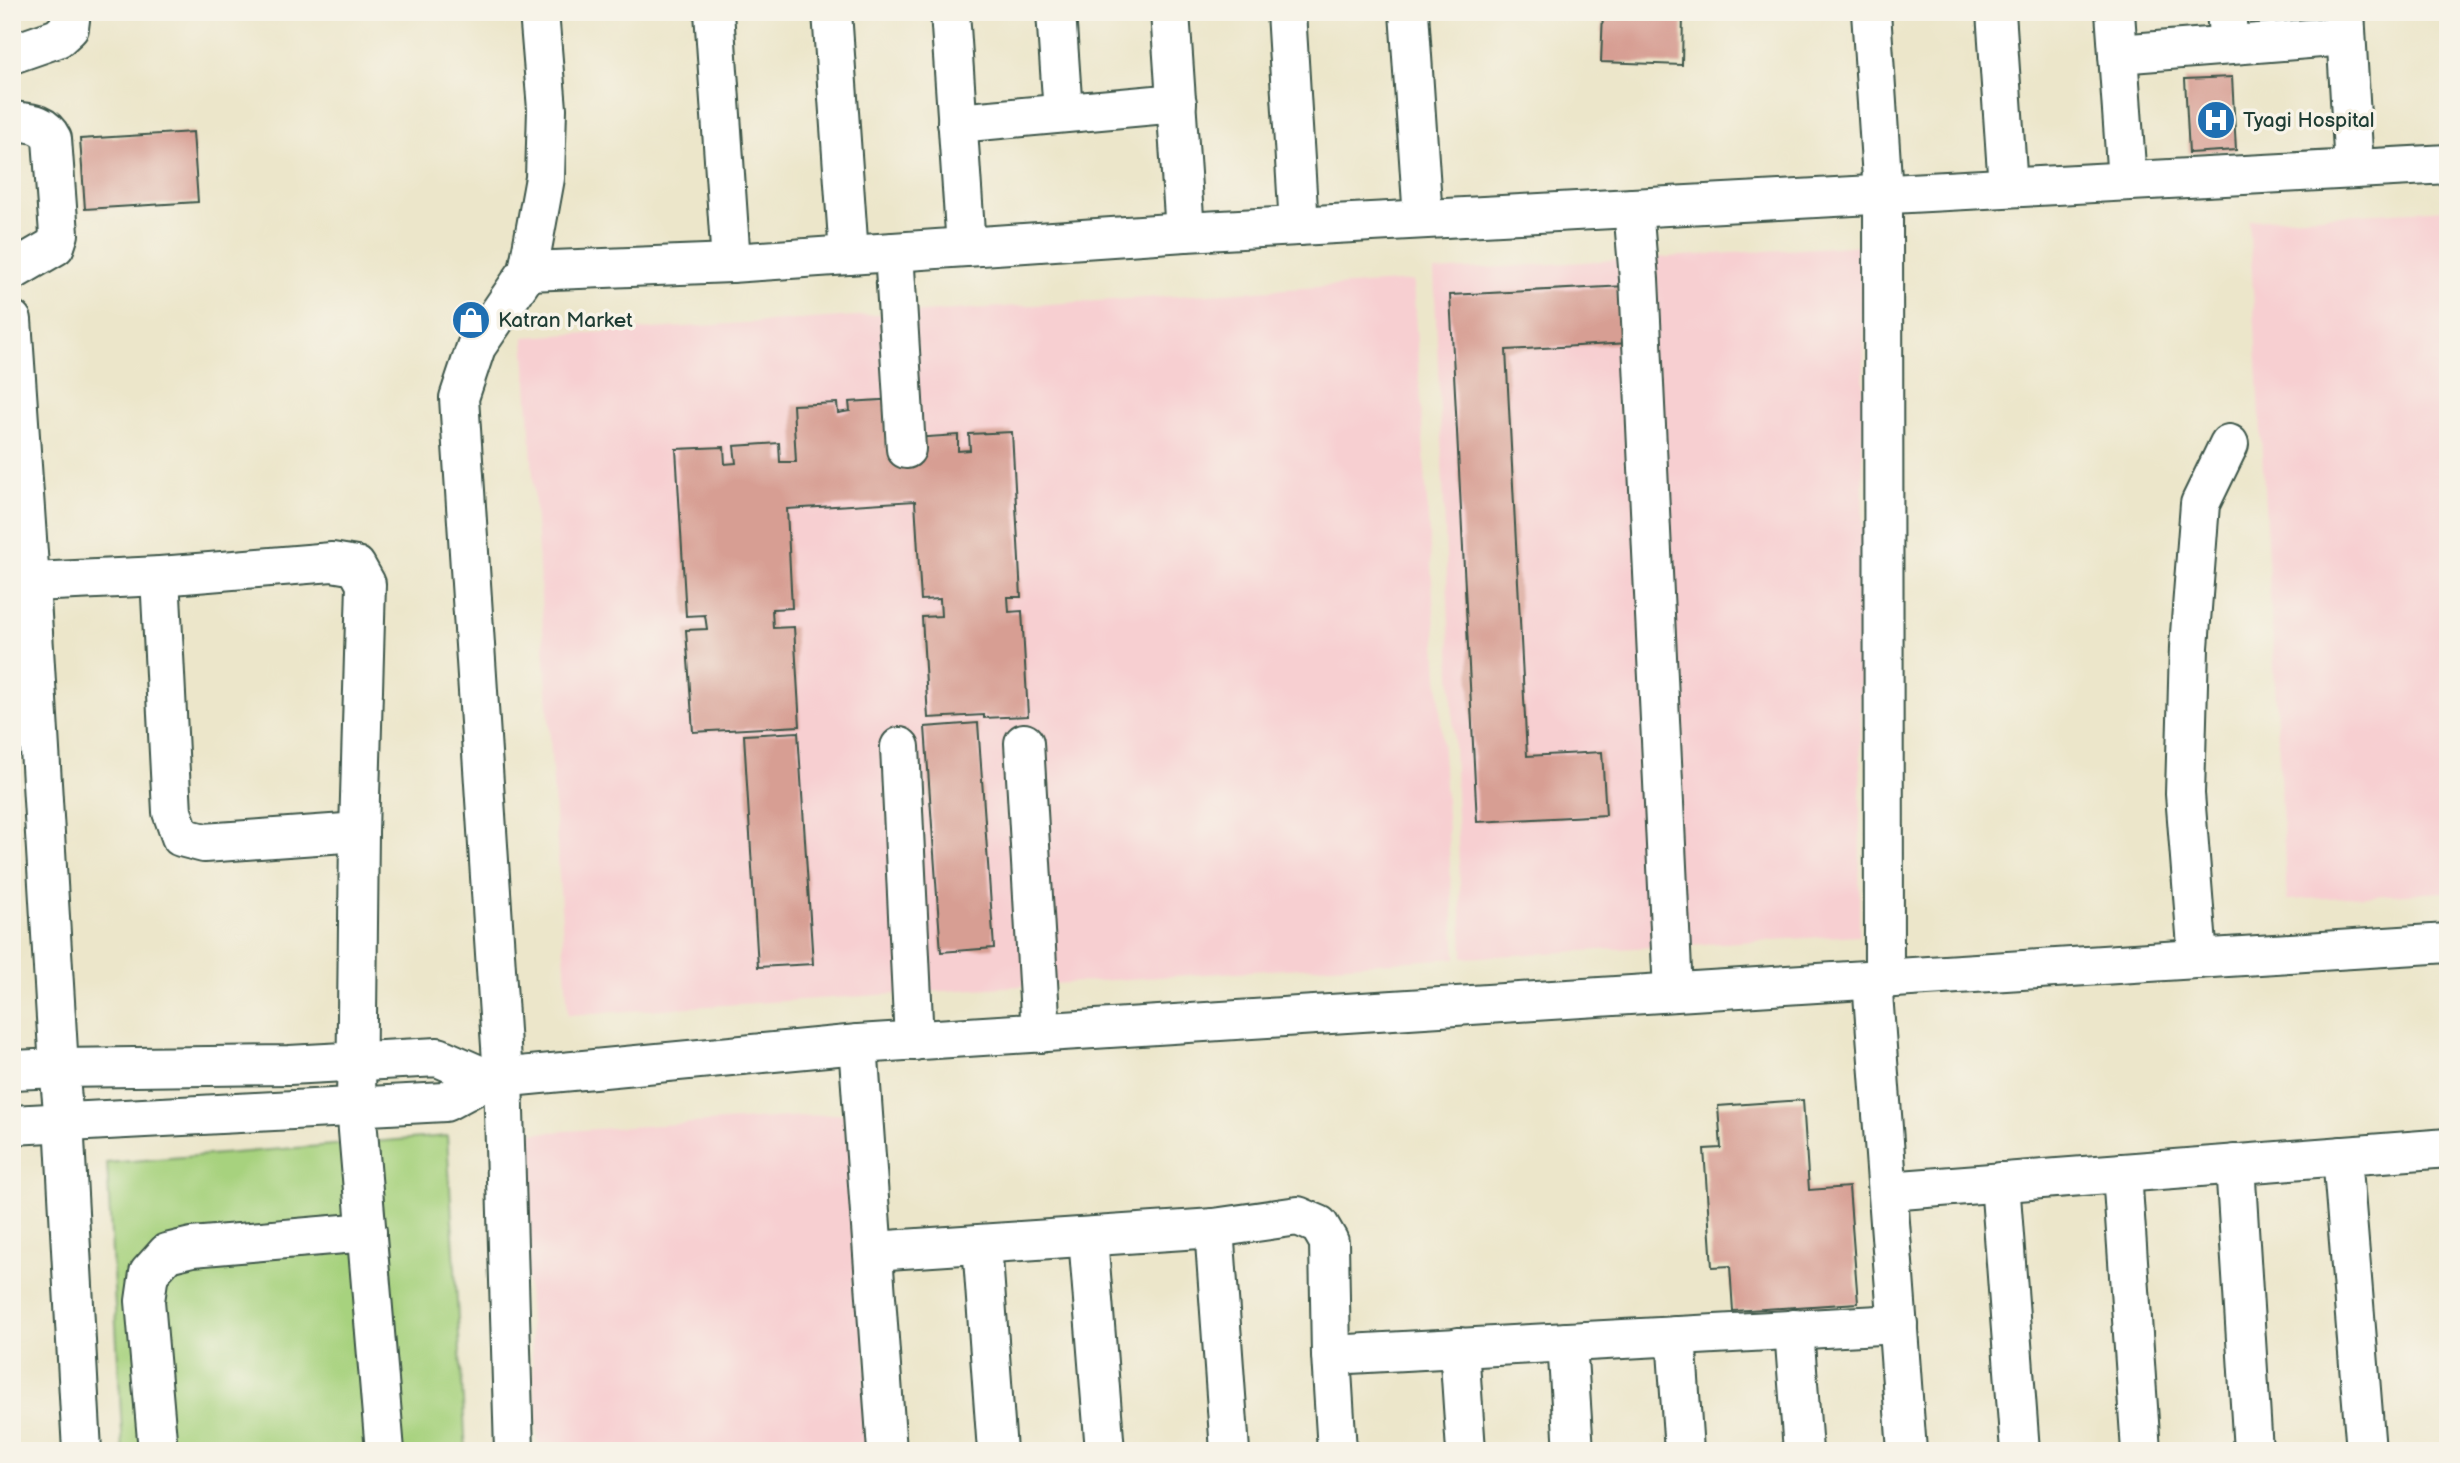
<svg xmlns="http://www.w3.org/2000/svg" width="2460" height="1463" font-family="'Balsamiq Sans',sans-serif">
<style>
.built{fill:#f7cfd1}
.green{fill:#a7d27e;stroke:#638859;stroke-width:2}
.building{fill:#d79e93}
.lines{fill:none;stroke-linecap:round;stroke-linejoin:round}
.minor-casing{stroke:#3e564a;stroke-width:42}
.minor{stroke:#fff;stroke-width:38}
.labels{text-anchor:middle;stroke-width:7;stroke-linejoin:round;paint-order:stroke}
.poi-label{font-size:21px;fill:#1f3d34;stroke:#f7f3e8;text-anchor:start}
</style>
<rect width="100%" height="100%" fill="#f7f3e8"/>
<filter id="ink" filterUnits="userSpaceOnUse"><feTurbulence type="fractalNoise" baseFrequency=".0143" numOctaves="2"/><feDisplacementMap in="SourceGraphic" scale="14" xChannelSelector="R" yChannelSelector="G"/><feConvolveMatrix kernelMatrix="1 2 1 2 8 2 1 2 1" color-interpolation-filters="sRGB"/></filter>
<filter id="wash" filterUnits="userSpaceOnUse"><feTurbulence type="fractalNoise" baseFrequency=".00686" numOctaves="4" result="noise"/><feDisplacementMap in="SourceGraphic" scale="28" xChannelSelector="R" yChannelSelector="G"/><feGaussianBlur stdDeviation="1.57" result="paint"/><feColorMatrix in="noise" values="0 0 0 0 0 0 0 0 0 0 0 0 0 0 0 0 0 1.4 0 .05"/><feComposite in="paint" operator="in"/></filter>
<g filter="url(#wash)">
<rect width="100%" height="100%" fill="#ece6ca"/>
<g class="built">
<polygon points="2448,209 2448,892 2287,900 2249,220"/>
<polygon points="1865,245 1859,935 1463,958 1434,271"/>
<polygon points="1413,281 1456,958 568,1015 524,337"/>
<polygon points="851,1113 872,1451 538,1451 518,1134"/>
</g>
<polygon class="green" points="447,1136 466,1451 123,1451 107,1163"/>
<g id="blocks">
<g class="building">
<polygon points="1603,12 1683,13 1682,65 1601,62"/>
<polygon points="2232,77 2236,150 2189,153 2185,79"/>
<polygon points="193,132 198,202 85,209 80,139"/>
<polygon points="1626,286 1629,343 1506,350 1527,756 1602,752 1606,815 1477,822 1450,295"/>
<polygon points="897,399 913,438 958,435 958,451 970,450 969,434 1012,432 1021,597 1008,597 1009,612 1022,611 1028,716 984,718 984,715 928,718 922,617 941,616 940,599 921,600 915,501 787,509 792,608 772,609 773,628 794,627 800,726 693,732 686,630 707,629 705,615 686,616 676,449 724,447 725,464 736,463 734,446 779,443 780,462 796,462 793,405 837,403 838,413 850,411 849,402"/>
<polygon points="978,723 994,948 941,952 925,727"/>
<polygon points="798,732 813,964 758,967 744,735"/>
<polygon points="1803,1100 1809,1190 1849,1187 1858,1303 1733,1311 1730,1266 1712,1267 1704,1149 1721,1148 1718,1106"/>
</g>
</g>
</g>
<g filter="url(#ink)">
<use href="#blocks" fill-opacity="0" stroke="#3e564a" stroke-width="2"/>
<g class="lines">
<defs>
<g id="minor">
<polyline points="714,12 731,263"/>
<polyline points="832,12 849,255"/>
<polyline points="950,12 966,247"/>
<polyline points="1056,12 1063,113"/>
<polyline points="1170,12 1185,232"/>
<polyline points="1286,12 1299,226"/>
<polyline points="1409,12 1423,219"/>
<polyline points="1871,12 1883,194 1884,979"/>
<polyline points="1996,12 2008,187"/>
<polyline points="2115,12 2127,181"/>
<polyline points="2226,12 2229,45"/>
<polyline points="2345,12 2354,169"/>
<polyline points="12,54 58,38 69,28 71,12"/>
<polyline points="2118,54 2346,36"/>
<path d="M12 121C29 123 44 122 52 139L59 234 55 246 12 271"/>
<polyline points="957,123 1177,103"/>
<polyline points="1633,208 1639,279 1673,992"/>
<polyline points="894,252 906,449"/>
<polyline points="528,271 731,263 1185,232 2448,164"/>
<polyline points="12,320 30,582 59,1068 64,1121 82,1451"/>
<polyline points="160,576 172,812 181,837 204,843 359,832"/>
<polyline points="12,583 160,576 332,562 356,566 366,584 359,832 356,1107 385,1451"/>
<polyline points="1024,743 1041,1033"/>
<polyline points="900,747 914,1041"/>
<polyline points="2198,959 2185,794 2189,647 2200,504 2229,444"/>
<polyline points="1872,980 1907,1451"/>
<polyline points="858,1044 887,1451"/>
<polyline points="12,1070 59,1068 289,1065 438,1057 488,1079"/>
<polyline points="12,1125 445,1102 488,1079 858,1044 2448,943"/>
<polyline points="2342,1156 2366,1451"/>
<polyline points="2235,1164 2253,1451"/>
<polyline points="2122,1173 2141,1451"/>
<polyline points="2000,1182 2020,1451"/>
<polyline points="1888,1191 2448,1148"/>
<polyline points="1214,1228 1230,1451"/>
<polyline points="1088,1237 1105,1451"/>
<polyline points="982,1244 997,1451"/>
<polyline points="873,1251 1214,1228 1298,1216 1319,1225 1329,1242 1331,1355 1337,1451"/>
<polyline points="1794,1329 1803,1451"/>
<polyline points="1676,1336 1684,1451"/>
<polyline points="1567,1342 1574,1451"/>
<polyline points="1459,1347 1466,1451"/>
<polyline points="1331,1355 1898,1324"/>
<polyline points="158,1451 145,1301 149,1273 167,1253 192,1247 367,1232"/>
<polyline points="514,1451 503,1077 459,398 476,347 528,271 545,178 547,109 539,12"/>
</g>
</defs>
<use href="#minor" class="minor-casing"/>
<use href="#minor" class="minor"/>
</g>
</g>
<defs>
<symbol id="hospital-disc" viewBox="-11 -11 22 22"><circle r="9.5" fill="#1f6fb2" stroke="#f7f3e8"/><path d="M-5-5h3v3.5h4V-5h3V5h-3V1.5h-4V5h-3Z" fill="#fff"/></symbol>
<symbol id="shop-disc" viewBox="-11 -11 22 22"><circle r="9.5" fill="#1f6fb2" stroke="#f7f3e8"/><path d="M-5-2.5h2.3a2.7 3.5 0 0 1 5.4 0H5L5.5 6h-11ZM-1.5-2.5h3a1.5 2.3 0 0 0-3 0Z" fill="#fff"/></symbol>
</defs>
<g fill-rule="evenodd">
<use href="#hospital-disc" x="2194" y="98" width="44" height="44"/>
<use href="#shop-disc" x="449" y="298" width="44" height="44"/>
</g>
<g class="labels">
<g class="poi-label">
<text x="2243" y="127">Tyagi Hospital</text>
<text x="498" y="327">Katran Market</text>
</g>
</g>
<rect width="2460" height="1463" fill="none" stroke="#f7f3e8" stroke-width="42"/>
</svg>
